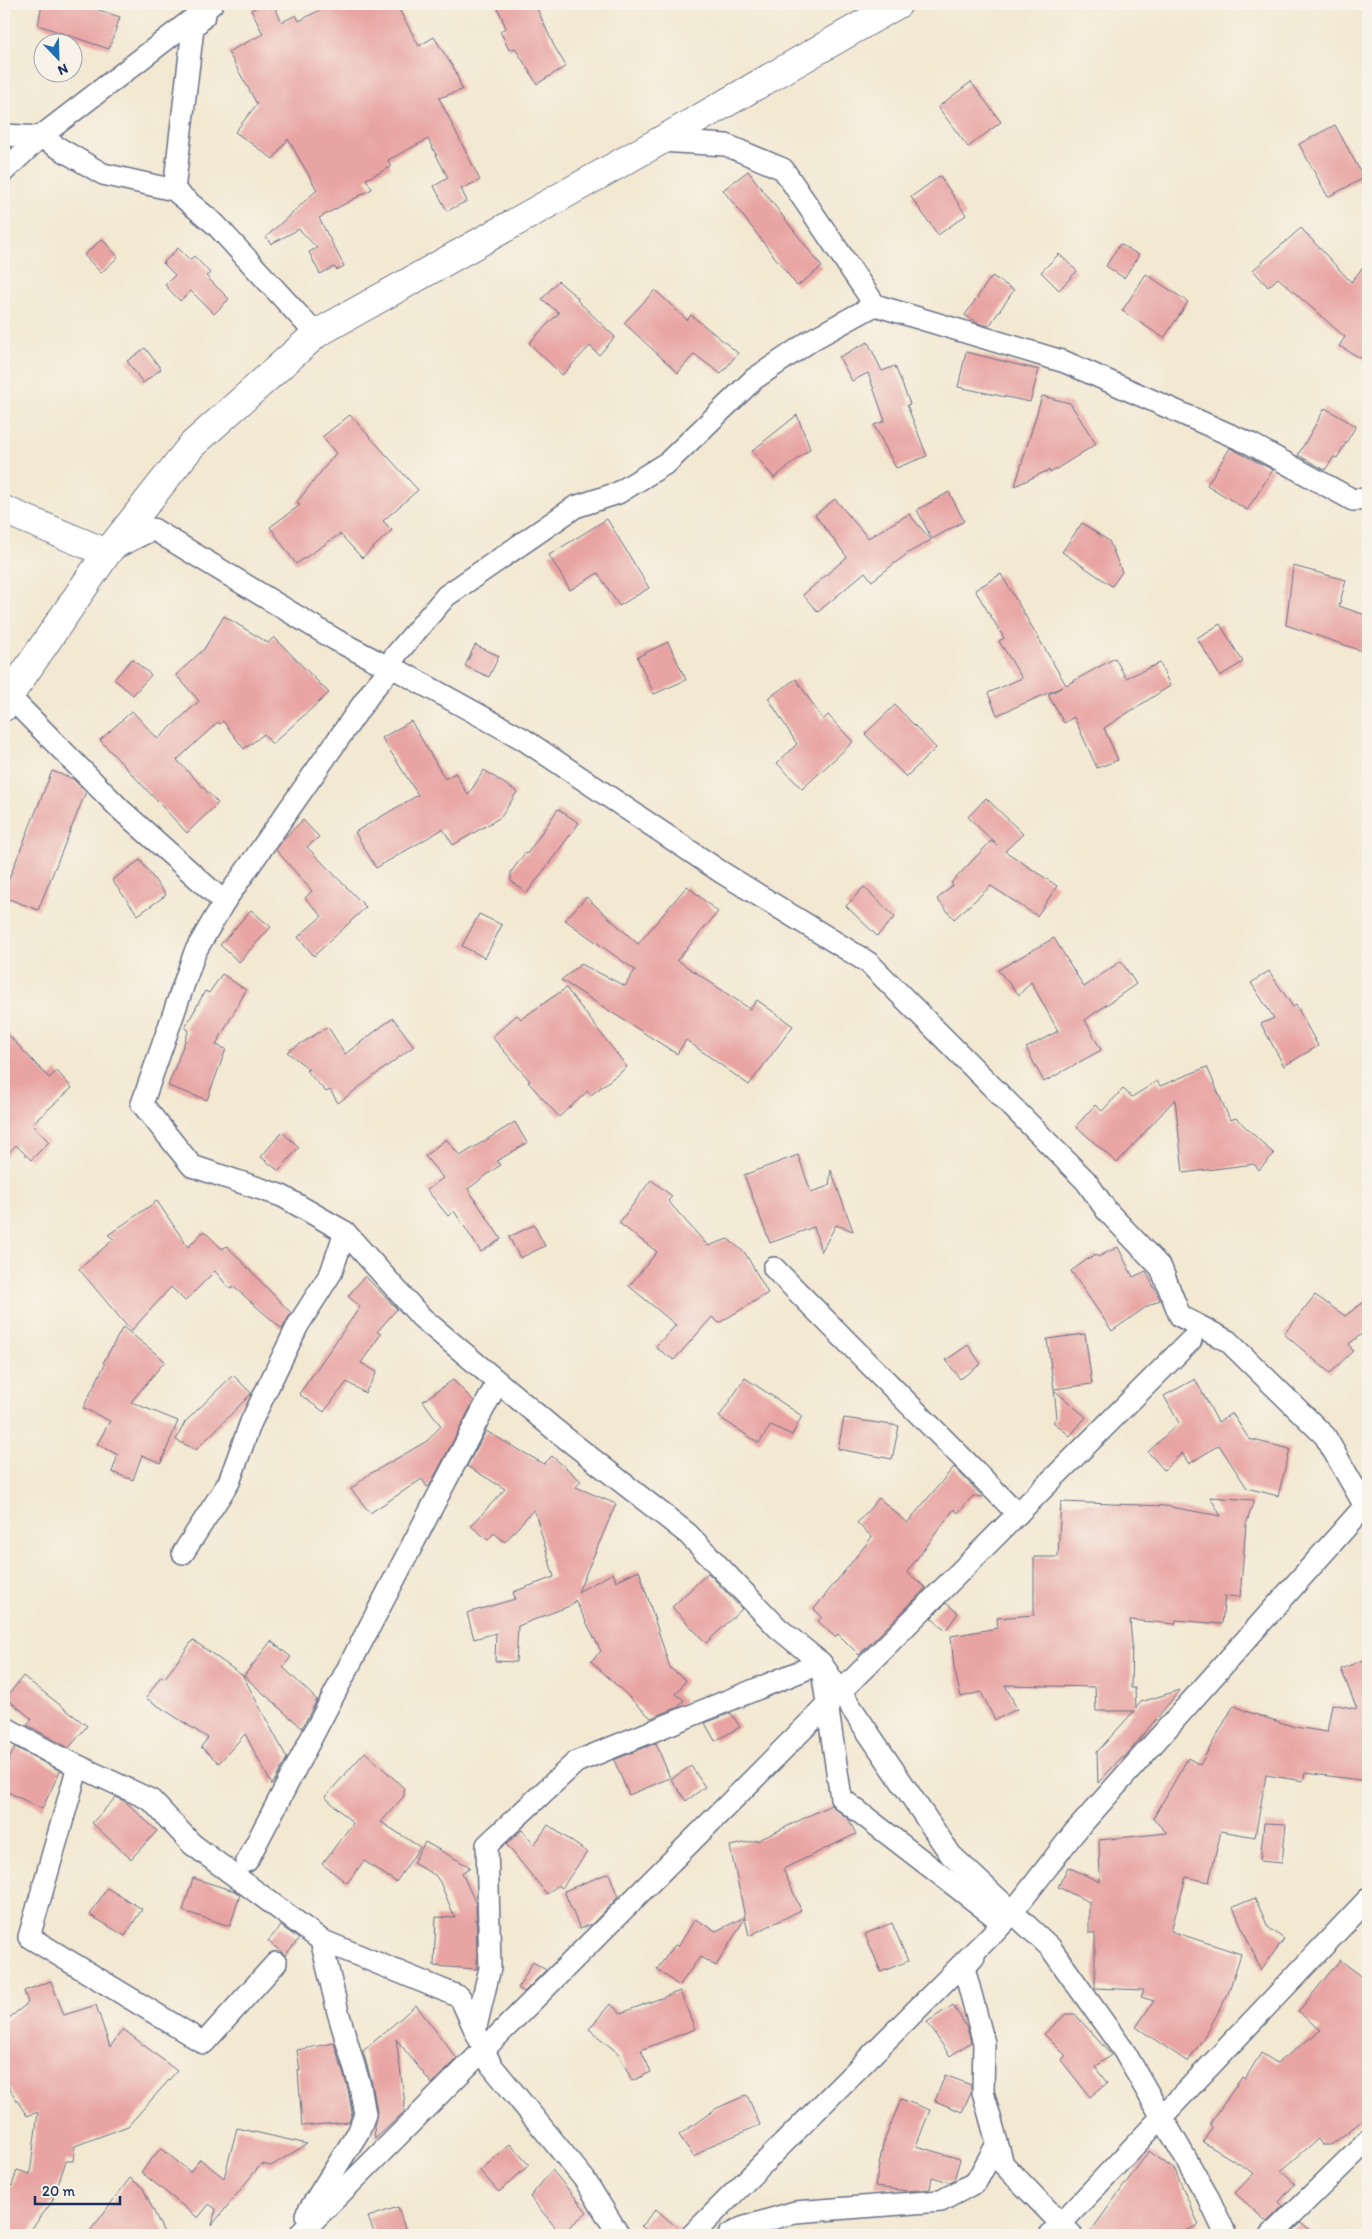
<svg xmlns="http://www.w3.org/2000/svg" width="1372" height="2239" font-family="Itim,sans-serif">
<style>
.building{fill:#e8a4a3}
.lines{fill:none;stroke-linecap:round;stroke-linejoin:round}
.street-casing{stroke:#677086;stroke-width:24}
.secondary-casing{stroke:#677086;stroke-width:30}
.street{stroke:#fff;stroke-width:21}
.secondary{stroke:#fff;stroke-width:28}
</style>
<rect width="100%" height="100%" fill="#f7f3e8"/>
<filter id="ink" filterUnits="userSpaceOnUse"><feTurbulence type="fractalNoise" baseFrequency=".02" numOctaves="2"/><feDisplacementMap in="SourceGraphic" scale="10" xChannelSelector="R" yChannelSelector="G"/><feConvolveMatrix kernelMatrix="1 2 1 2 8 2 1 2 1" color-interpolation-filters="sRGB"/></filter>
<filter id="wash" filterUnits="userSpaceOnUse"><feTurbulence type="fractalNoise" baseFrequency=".0096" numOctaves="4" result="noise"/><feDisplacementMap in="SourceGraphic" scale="20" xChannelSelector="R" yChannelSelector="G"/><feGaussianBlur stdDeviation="1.12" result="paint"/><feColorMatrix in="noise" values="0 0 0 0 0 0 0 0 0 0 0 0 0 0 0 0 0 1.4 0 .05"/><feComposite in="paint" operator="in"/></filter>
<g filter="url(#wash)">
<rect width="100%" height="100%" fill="#f3e8d1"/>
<g id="blocks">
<g class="building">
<polygon points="42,4 80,4 120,17 109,49 38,25"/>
<polygon points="263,4 273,4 282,22 296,15 299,21 331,4 396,4 419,46 434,37 456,72 462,90 439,98 480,180 461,189 467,201 447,211 434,186 448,178 428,139 388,160 391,167 366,179 372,189 319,218 344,266 337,270 334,267 320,274 309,252 317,248 299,229 271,244 266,237 317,190 288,139 273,159 235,132 257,104 228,52 263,34 251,10"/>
<polygon points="496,4 535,4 554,46 566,66 537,84 515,48 509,50 500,31 506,28"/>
<polygon points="971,82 1001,122 968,147 938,107"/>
<polygon points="1335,125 1364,178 1328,197 1299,144"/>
<polygon points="748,171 822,267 797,286 723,190"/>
<polygon points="940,176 966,215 938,235 911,197"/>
<polygon points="1301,228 1351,282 1368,261 1368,362 1339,346 1345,337 1278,278 1268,287 1253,270"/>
<polygon points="102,239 118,257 101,273 84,255"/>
<polygon points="1120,244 1139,255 1124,278 1106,266"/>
<polygon points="178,248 190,260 194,256 210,273 206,276 229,299 214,314 191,291 180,301 165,285 175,275 163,263"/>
<polygon points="1059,254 1077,271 1059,290 1041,272"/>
<polygon points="1146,274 1188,302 1164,338 1122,311"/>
<polygon points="992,276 1014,290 989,326 977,323 965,315"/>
<polygon points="558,281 578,298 577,300 615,337 599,355 590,346 562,375 529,343 559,313 542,299"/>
<polygon points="655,290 687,320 691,315 738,353 721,374 694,354 678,373 624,323"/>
<polygon points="868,342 882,371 895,366 910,404 907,405 927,456 896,468 874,425 885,421 868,373 852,381 839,357"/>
<polygon points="145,348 161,369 143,383 127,361"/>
<polygon points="966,352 1039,370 1030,402 958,387"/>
<polygon points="1042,396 1070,403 1096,444 1050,473 1049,470 1015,486"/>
<polygon points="1325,408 1356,426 1337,458 1334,457 1325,470 1298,455"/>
<polygon points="350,415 418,490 383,521 392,530 362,558 340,534 296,564 270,527 300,505 297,502 336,453 322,437"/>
<polygon points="797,415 810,449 774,478 752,451"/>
<polygon points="1230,448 1273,470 1247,510 1207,485"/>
<polygon points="949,492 964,521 932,539 917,510"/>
<polygon points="835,499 868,538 909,514 931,540 908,553 872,581 865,572 818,612 803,595 847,557 815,515"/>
<polygon points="607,519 649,588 619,606 598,573 570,590 549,555"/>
<polygon points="1082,523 1109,541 1122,572 1112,586 1062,552"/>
<polygon points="1293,566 1346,580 1339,606 1368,616 1368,653 1286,625"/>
<polygon points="1001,574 1066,685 1115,658 1126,678 1160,663 1170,686 1104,728 1118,760 1097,768 1074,717 1064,723 1048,695 1062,687 997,715 988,693 1022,678 999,641 1004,638 975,590"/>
<polygon points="224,616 268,643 274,637 329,693 272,744 264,734 244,749 223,721 220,724 218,722 177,760 218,803 187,833 100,740 132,711 158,739 199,701 176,675 204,649"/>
<polygon points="1220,624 1243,662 1220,676 1197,638"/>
<polygon points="668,642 686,680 654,694 637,657"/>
<polygon points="475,645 499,656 489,677 465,666"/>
<polygon points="132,659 151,675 133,695 114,679"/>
<polygon points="796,679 823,720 828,715 853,742 802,789 777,763 797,744 768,698"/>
<polygon points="895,705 936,748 906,777 865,734"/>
<polygon points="411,721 445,779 455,773 468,795 484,770 517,792 501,817 453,845 443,829 376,868 355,832 418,795 382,738"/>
<polygon points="52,771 73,779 86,792 38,910 4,897 4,891"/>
<polygon points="986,798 1023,834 1005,851 1057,886 1037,916 991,886 954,919 937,899 953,885 951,883 991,841 997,845 968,817"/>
<polygon points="558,809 579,823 527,893 511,881 511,872 525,853 527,854"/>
<polygon points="303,820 319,837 307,847 366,907 314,956 298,937 322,916 305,898 312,891 276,850 285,837"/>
<polygon points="140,860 166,895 138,915 112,880"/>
<polygon points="687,886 718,912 677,960 750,1009 757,1000 793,1026 749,1085 686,1040 677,1054 561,980 581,964 625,986 635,970 565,920 586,897 638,944"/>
<polygon points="864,887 895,917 877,936 846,906"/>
<polygon points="251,910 271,927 239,962 220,945"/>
<polygon points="479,914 502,925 485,958 462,946"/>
<polygon points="1054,938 1084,987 1121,961 1136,984 1085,1020 1101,1050 1044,1082 1026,1048 1058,1031 1031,982 1019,995 998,970"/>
<polygon points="1269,971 1293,1007 1296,1005 1318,1046 1284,1066 1261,1024 1274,1018 1251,983"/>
<polygon points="222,974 246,990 216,1045 226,1049 207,1100 168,1086 189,1030 185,1028 205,991 209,993"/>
<polygon points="566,988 627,1067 591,1095 588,1091 559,1117 528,1082 530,1081 492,1037 517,1015 521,1019"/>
<polygon points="393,1018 414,1046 338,1103 330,1090 326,1092 306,1070 309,1069 287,1052 328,1027 345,1054"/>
<polygon points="4,1030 49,1078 57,1071 72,1088 32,1124 49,1142 31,1160 16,1145 4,1158"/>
<polygon points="1207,1067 1230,1120 1236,1118 1274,1154 1259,1170 1254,1164 1183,1173 1175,1099 1117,1163 1076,1126 1095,1105 1102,1111 1123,1089 1132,1097 1157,1081 1160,1086"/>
<polygon points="515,1122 527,1143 497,1161 500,1165 468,1189 501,1239 481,1252 454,1211 448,1216 427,1190 443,1178 425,1156 446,1139 460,1156"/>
<polygon points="282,1132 299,1147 279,1171 261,1157"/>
<polygon points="798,1155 811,1192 829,1186 831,1170 853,1231 836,1225 821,1252 814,1227 770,1243 744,1175"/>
<polygon points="651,1180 672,1196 668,1201 708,1246 728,1239 745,1253 768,1293 719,1323 712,1317 674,1360 655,1347 676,1325 629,1286 657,1252 619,1223"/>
<polygon points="157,1201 188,1247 204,1231 222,1249 227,1246 291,1313 282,1329 234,1287 230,1289 215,1271 185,1301 171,1287 131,1331 79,1269 114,1239 108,1235"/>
<polygon points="534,1225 545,1246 520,1258 509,1237"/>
<polygon points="1118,1247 1133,1277 1146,1271 1160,1300 1146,1307 1112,1331 1071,1271 1095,1254 1098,1257"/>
<polygon points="365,1276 397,1309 377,1332 381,1334 361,1363 377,1372 365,1393 347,1382 324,1412 299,1394 360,1307 348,1296"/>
<polygon points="1315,1295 1345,1316 1368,1299 1368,1329 1349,1344 1353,1351 1330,1373 1284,1334"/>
<polygon points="123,1327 165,1361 131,1402 178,1421 161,1463 142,1455 133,1480 112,1472 118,1455 97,1444 110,1421 83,1408 105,1364 103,1363"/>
<polygon points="1085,1334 1092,1384 1054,1389 1047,1339"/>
<polygon points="968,1345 981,1364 960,1379 946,1360"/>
<polygon points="233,1375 251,1393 250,1395 196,1450 176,1440 185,1422"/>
<polygon points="745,1378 802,1416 792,1435 771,1425 759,1443 719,1417"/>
<polygon points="1195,1379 1218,1422 1232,1413 1249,1439 1290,1449 1278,1496 1247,1488 1219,1445 1189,1464 1182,1453 1164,1470 1148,1452 1179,1423 1164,1396"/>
<polygon points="453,1380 474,1401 430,1485 427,1487 422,1479 370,1513 351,1489 368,1475 427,1441 441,1426 423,1401"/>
<polygon points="1054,1390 1086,1417 1070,1436 1053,1422 1057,1417"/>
<polygon points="844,1418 899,1426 892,1459 838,1449"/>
<polygon points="486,1431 544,1464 552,1456 581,1481 576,1487 616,1504 578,1592 613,1573 616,1581 639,1570 670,1668 686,1680 676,1694 684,1700 679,1707 651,1718 591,1661 601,1651 575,1600 572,1605 518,1626 516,1662 495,1661 496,1633 474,1639 467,1613 515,1599 513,1592 554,1577 534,1509 505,1542 494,1533 488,1540 471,1526 505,1489 467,1466"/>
<polygon points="954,1467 983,1497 973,1496 958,1513 954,1509 907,1572 926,1588 859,1655 838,1634 835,1637 818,1621 822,1617 814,1609 872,1537 857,1523 879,1498 907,1523"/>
<polygon points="1210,1497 1254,1500 1246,1525 1240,1597 1225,1596 1222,1624 1176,1620 1175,1624 1130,1620 1132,1643 1131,1688 1135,1688 1136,1708 1141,1702 1180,1690 1124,1758 1122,1757 1098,1783 1097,1752 1134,1711 1096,1711 1095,1687 1005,1685 1017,1709 995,1720 981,1692 961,1697 954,1668 951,1636 998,1628 997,1618 1034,1615 1034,1557 1058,1557 1061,1502 1165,1506 1221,1516"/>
<polygon points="708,1573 742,1609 706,1643 672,1607"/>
<polygon points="946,1603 958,1613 946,1630 931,1618"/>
<polygon points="193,1640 243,1676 287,1758 272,1785 245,1734 219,1763 201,1747 208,1738 146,1698 161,1676 165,1678"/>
<polygon points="271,1641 291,1657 283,1667 317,1700 302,1728 244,1676"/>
<polygon points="1368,1658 1368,1781 1305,1773 1303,1781 1266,1775 1255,1837 1221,1831 1209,1882 1186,1877 1171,1931 1241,1954 1228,1994 1209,2029 1188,2062 1136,2027 1154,2001 1141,1997 1144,1990 1095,1988 1095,1933 1089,1933 1089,1902 1058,1887 1068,1867 1100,1882 1099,1840 1167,1833 1153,1819 1188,1758 1200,1765 1234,1705 1245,1711 1295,1727 1327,1732 1332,1704 1357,1709 1341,1669"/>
<polygon points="23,1676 87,1726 69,1748 27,1725 32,1719 6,1698"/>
<polygon points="731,1713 740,1727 715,1741 705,1723"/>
<polygon points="656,1743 670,1778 629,1795 614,1760"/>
<polygon points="15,1747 60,1771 42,1809 4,1790 4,1770"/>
<polygon points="365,1752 404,1788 404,1796 381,1822 420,1847 396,1882 364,1861 347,1883 322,1864 353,1823 325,1797"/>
<polygon points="691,1766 705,1787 686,1801 671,1779"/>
<polygon points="116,1797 126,1802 157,1831 131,1859 92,1823"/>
<polygon points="831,1805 849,1820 856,1834 783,1869 801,1910 749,1936 745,1918 716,1966 700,1957 679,1986 657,1969 675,1945 678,1947 695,1919 716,1931 745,1917 730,1846 759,1840"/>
<polygon points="1264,1823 1286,1824 1282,1863 1260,1861"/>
<polygon points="548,1825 587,1852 562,1888 558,1885 547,1894 506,1844 522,1830 534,1845"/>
<polygon points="425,1842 470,1867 462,1873 476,1904 477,1969 434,1966 436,1917 455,1918 440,1882 435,1875 413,1863"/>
<polygon points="609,1873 618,1897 592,1924 580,1929 564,1891"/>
<polygon points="193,1878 234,1891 240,1895 230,1926 183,1911"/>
<polygon points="107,1888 142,1909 125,1936 90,1915"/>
<polygon points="1255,1898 1268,1927 1284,1939 1261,1970 1233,1907"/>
<polygon points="892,1923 908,1961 881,1972 865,1934"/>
<polygon points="281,1926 299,1939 285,1955 268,1941"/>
<polygon points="1340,1960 1368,1981 1368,2116 1331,2145 1322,2145 1318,2139 1281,2171 1295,2184 1279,2202 1283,2206 1267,2222 1235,2193 1254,2173 1203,2142 1212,2128 1210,2124 1242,2077 1245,2079 1261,2053 1277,2063 1321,2030 1298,2012"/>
<polygon points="533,1962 546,1970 524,1992 518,1988"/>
<polygon points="51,1981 64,2015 96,2005 110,2047 123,2029 177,2071 128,2126 75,2146 73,2161 66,2161 52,2202 27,2235 4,2235 4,2184 12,2186 17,2170 30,2174 38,2112 27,2116 4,2080 4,2022 28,2003 24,1991"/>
<polygon points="680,1991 695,2029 641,2050 651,2072 632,2081 619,2054 589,2029 610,2004 621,2013"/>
<polygon points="416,2005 457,2059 432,2084 396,2039 405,2103 404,2112 375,2139 374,2126 377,2112 372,2083 363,2051"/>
<polygon points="953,2005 967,2028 971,2042 950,2056 927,2022"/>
<polygon points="1066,2014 1075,2014 1111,2055 1095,2067 1107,2083 1090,2097 1061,2060 1066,2056 1044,2034"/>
<polygon points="334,2043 348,2089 352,2113 349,2122 302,2126 298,2070 300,2071 297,2050"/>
<polygon points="945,2075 971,2085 971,2092 962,2112 935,2101"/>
<polygon points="747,2095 760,2125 710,2146 694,2157 679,2135 717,2108"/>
<polygon points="901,2099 930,2110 916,2146 960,2159 954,2180 949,2182 932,2177 930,2189 907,2191 875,2187 883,2144"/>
<polygon points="237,2128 307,2144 271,2166 261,2164 212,2225 216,2209 209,2204 198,2218 141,2172 161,2148 190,2172 200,2159 224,2178"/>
<polygon points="510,2144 529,2165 499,2192 480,2171"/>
<polygon points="1149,2151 1175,2170 1199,2225 1177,2235 1088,2235"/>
<polygon points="552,2170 587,2212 561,2234 530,2197"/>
<polygon points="130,2178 143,2188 165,2235 87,2235"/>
<polygon points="398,2207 407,2235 375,2235 368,2217"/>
<polygon points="656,2209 681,2231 680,2235 653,2235 641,2226"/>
<polygon points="1301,2223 1314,2235 1289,2235"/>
</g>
</g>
</g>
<g filter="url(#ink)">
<use href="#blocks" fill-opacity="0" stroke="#677086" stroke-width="1"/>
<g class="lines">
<defs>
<g id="street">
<polyline points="4,135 40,137 103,174 174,190 216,225 316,334"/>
<polyline points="660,141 726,145 783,169 875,305 1065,362 1251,444 1353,500 1368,499"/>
<polyline points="4,171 40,137 212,4"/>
<polyline points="174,190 193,28 205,15"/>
<polyline points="111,550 153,529 336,640 384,665 392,667 523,739 721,872 869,963 1086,1181 1107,1211 1161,1268 1180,1316 1228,1341 1325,1436 1365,1506 1073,1834 1008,1918 692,2235"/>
<polyline points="9,696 120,809 224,902 195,952 142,1104 192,1166 282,1196 345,1232 421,1317 554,1429 688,1534 778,1628 821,1663 841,1798 1003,1923 994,1933"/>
<polyline points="224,902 374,688 392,667 394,657 446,596 575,507 618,493 668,462 754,379 813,339 875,305"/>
<polyline points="774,1268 1018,1514"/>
<polyline points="183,1553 229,1482 251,1422 298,1325 331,1273 345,1232"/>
<polyline points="4,1727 55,1755 151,1800 192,1844 321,1940 460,1997 491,2065 585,2180 619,2235"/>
<polyline points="78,1766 29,1937 204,2043 276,1963"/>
<polyline points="247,1861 497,1383"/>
<polyline points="974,1957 964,1968 984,2043 983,2092 1003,2164 1072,2235"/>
<polyline points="475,2031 490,1968 487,1845 576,1762 821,1663 951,1855 1050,1947 1124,2051 1209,2199 1226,2235"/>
<polyline points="306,2215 359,2131 365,2114 360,2086 338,2012 321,1940"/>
<polyline points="299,2235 1191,1340"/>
<polyline points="729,2235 742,2228 795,2212 941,2201 976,2182 997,2144 999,2151"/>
<polyline points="1050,2235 1368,1899"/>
<polyline points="1271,2235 1368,2140"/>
</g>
<g id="secondary">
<polyline points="4,510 107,553"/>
<polyline points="4,707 9,696 107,553 192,445 316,334 660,141 898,4"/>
</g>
</defs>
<use href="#street" class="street-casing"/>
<use href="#secondary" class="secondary-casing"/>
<use href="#street" class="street"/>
<use href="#secondary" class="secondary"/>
</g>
</g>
<rect width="1372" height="2239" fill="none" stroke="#f7f3e8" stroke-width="20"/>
<g transform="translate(58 58) rotate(157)"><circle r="24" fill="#f7f3e8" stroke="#9fa5b1"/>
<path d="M0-4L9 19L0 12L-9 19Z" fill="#1f6fb2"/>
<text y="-8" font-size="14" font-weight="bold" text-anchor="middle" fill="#1b2f5e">N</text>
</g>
<path d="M35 2196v8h85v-8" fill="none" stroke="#1b2f5e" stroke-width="2.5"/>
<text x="42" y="2196" font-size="15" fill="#1b2f5e" stroke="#f7f3e8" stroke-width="4" paint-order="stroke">20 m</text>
</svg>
